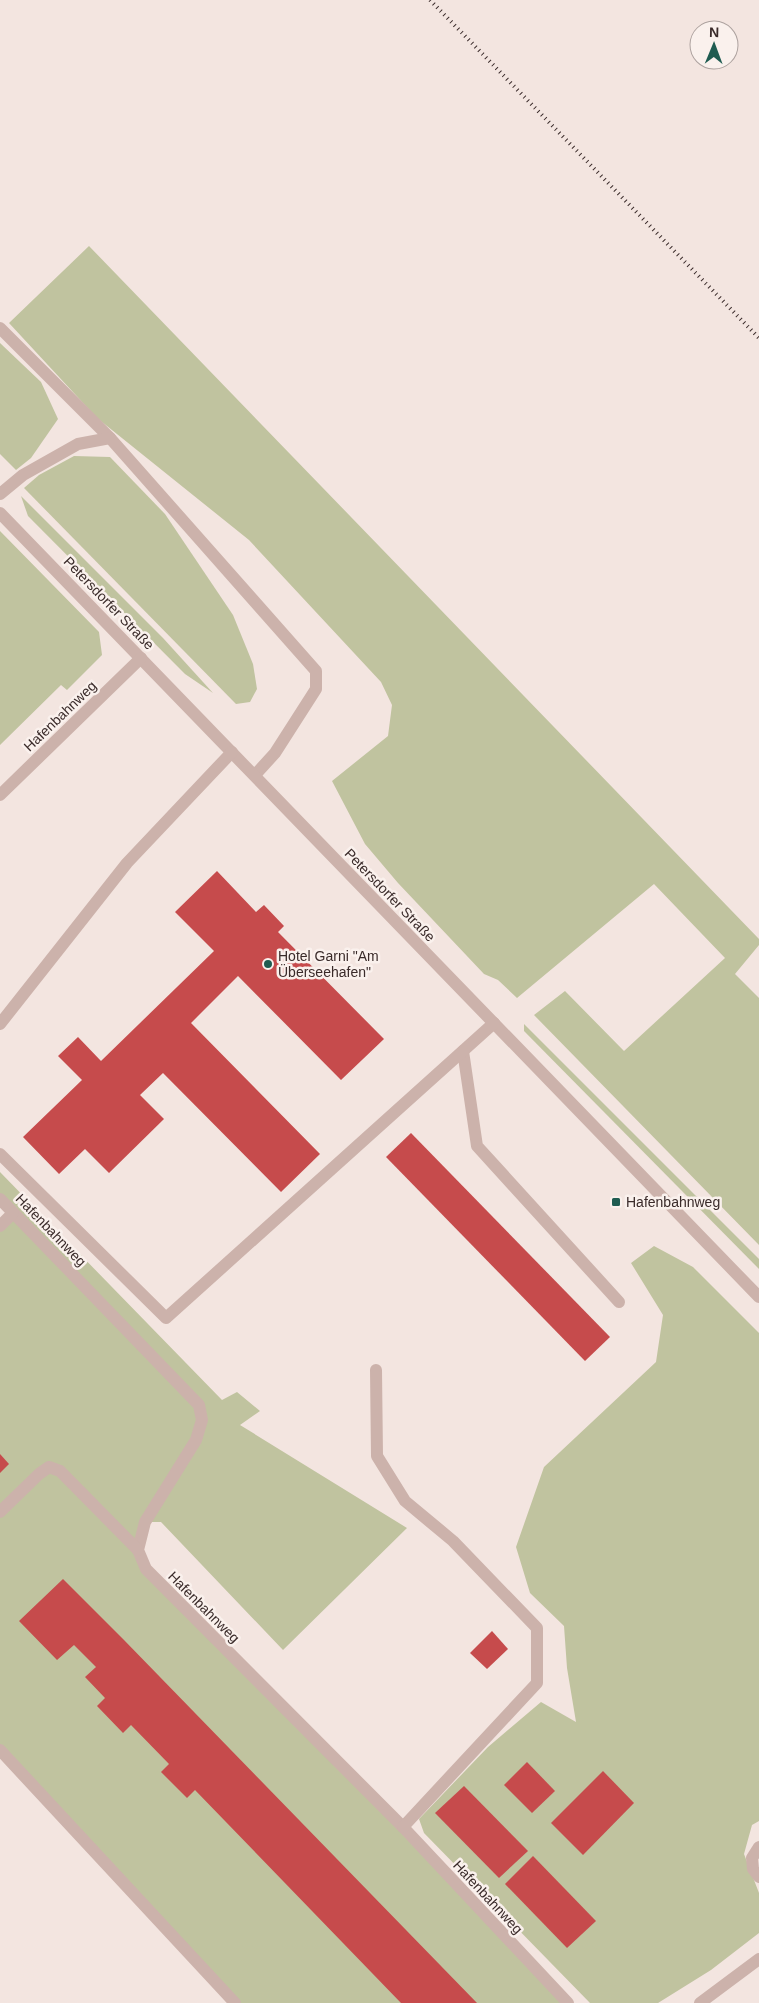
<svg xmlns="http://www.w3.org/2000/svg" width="759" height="2003" font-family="Helvetica,sans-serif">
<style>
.green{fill:#c0c39f}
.building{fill:#c64b4c}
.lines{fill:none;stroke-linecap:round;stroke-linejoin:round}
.minor{stroke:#ccb2ab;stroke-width:12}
.rail{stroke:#3a2b2a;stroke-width:4;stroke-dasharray:1 4;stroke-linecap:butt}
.poi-dot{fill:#1f5c51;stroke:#faf1ed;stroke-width:2}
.labels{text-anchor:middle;stroke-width:5;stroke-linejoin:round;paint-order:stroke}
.street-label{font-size:14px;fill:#3a2b2a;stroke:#faf1ed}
.poi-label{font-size:14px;fill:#3a2b2a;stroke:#faf1ed;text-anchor:start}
</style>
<rect width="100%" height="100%" fill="#f3e5e0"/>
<g class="green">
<polygon points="89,246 759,939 759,945 735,974 759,998 759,1245 534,1015 565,991 624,1051 725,958 654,884 517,998 498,980 484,974 398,883 365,844 332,781 388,736 392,705 381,682 249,540 97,418 9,323"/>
<polygon points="0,343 41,382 58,419 31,458 16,470 0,454"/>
<polygon points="74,456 110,457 165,514 233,615 253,664 257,689 250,702 236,704 24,488 39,475"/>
<polygon points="21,496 163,638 213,693 185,674 28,516"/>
<polygon points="0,531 99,632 102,655 67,690 61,685 0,745"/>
<polygon points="524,1024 759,1259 759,1269 524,1031"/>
<polygon points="0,1172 222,1400 237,1392 260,1411 240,1425 407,1528 283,1650 161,1522 145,1522 138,1550 146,1569 568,2003 235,2003 0,1750 0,1226 13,1213 0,1199"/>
<polygon points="654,1246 693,1267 759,1333 759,1821 752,1825 744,1854 759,1893 759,1933 711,1970 658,2003 590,2003 424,1833 419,1819 488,1747 541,1702 576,1722 567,1668 564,1626 530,1593 516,1547 544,1467 656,1362 663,1315 631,1263"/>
</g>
<g class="building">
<polygon points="217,871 256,912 264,905 284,926 278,932 384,1039 341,1080 238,976 191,1023 320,1154 281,1192 163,1073 140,1095 164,1119 109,1173 85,1149 59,1174 23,1137 82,1080 58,1056 78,1037 101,1061 214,951 175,912"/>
<polygon points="411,1133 610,1337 585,1361 386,1157"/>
<polygon points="0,1454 9,1464 0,1473"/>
<polygon points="63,1579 124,1640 477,2003 401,2003 195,1790 187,1798 161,1772 169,1764 131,1725 123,1733 97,1706 105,1698 85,1677 96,1667 74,1645 57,1660 19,1621"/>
<polygon points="492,1631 508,1649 487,1669 470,1653"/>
<polygon points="527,1762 555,1791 532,1813 504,1785"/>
<polygon points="603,1771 634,1803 583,1855 551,1823"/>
<polygon points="464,1786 528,1851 499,1878 435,1813"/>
<polygon points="533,1856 596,1921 567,1948 505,1884"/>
</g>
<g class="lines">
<g class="minor">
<polyline points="0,328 110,438"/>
<polyline points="0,494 23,475 78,444 110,438 316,671 316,689 275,753 255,775"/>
<polyline points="0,513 759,1297"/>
<polyline points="0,795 141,658"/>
<polyline points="0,1024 127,863 232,752"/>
<polyline points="463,1051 477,1146 619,1302"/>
<polyline points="0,1154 166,1318 494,1023"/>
<polyline points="0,1199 199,1405 202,1420 196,1440 145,1522 138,1550 146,1569 403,1827 568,2003"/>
<polyline points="0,1226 13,1213"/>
<polyline points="376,1370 377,1456 405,1501 453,1541 537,1628 537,1683 403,1827"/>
<polyline points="0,1512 39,1474 49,1467 60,1471 138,1550"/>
<polyline points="0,1750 235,2003"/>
<polyline points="759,1847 752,1858 753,1869 759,1877"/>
<polyline points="700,2003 759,1959"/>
</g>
<polyline class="rail" points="430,0 759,338"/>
</g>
<g class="poi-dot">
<circle cx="268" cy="964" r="5"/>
<rect x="611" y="1197" width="10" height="10" rx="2.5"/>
</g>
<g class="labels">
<g class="street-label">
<text transform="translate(109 603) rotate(46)" y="5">Petersdorfer Straße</text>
<text transform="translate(60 716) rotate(-44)" y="5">Hafenbahnweg</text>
<text transform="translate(390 895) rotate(46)" y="5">Petersdorfer Straße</text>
<text transform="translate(51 1230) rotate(46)" y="5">Hafenbahnweg</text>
<text transform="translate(204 1607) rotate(45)" y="5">Hafenbahnweg</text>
<text transform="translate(488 1897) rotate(47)" y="5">Hafenbahnweg</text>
</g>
<g class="poi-label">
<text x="278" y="961">Hotel Garni "Am<tspan x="278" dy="16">Überseehafen"</tspan></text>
<text x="626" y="1207">Hafenbahnweg</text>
</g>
</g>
<g transform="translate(714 45) rotate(1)"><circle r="24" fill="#faf1ed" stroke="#ada29f"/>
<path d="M0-4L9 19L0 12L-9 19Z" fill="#1f5c51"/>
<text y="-8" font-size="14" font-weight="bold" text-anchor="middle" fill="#3a2b2a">N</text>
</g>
</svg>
